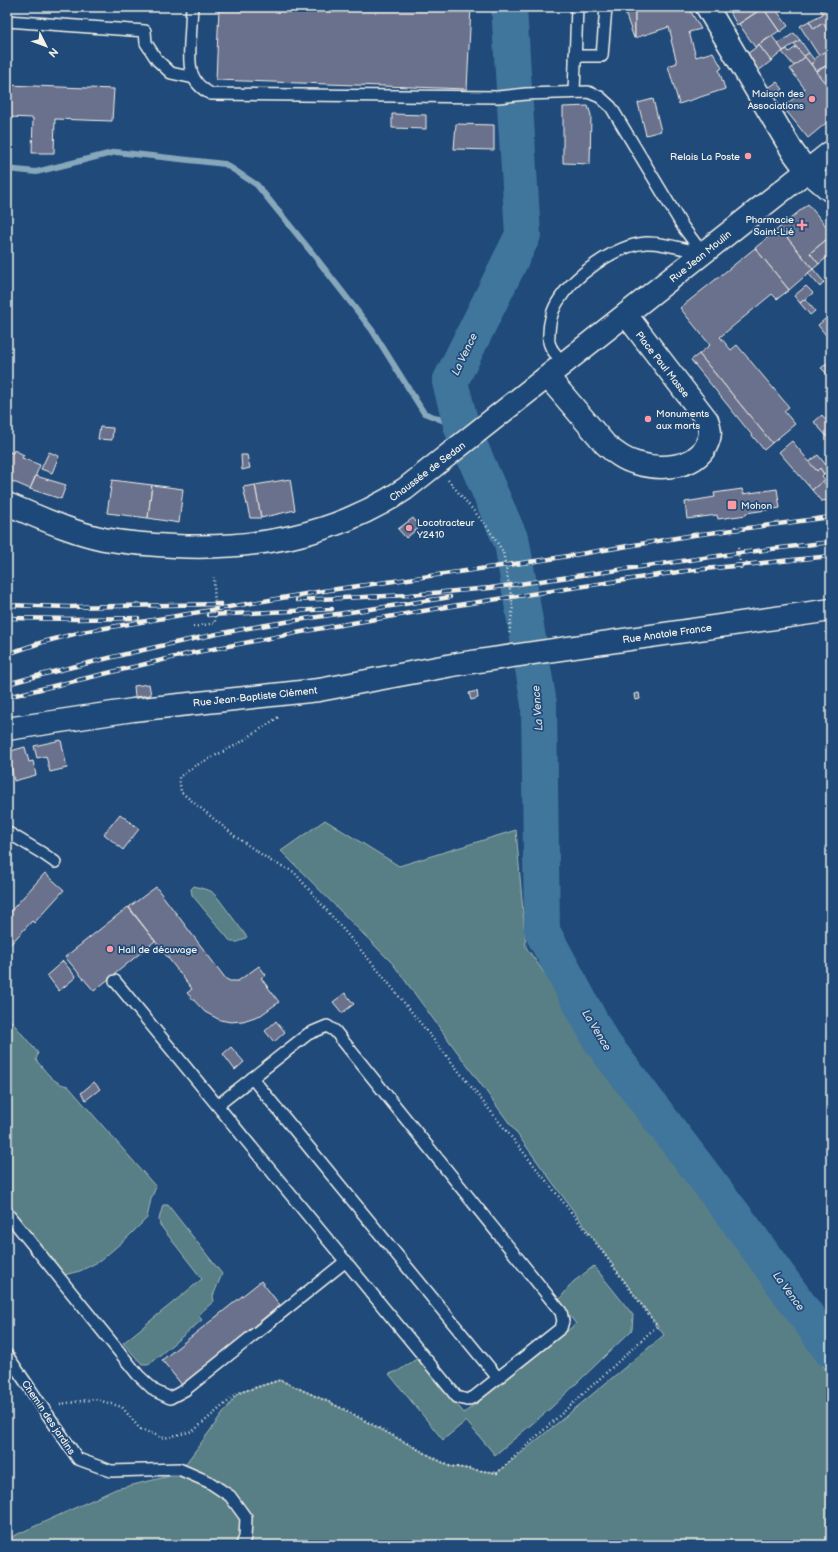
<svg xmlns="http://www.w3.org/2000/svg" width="838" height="1552" font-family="'Balsamiq Sans',sans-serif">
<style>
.green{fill:#597f85;stroke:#a6b8b6}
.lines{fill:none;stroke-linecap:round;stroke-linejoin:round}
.stream{stroke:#87a7ba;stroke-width:6}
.river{stroke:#3f759c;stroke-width:36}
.building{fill:#6a718d;stroke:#f4f1e8}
.service-casing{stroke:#f4f1e8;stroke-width:14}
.minor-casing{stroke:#f4f1e8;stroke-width:25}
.secondary-casing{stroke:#f4f1e8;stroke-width:25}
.path{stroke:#f4f1e8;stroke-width:2.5;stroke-dasharray:1 3;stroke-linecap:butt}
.service{stroke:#1f4a7a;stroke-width:11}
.minor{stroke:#1f4a7a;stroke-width:22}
.secondary{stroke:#1f4a7a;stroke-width:22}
.rail-casing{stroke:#f4f1e8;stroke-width:4.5}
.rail{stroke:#1f4a7a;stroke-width:3;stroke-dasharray:9;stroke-linecap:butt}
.poi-dot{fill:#ff9aa2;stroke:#1f4a7a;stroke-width:1.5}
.labels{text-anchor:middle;stroke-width:3.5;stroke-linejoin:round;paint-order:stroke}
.poi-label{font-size:10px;fill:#f4f1e8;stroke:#1f4a7a;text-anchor:start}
.street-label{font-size:10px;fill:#f4f1e8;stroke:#1f4a7a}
.water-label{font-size:11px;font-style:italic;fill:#d9dedd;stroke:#1f4a7a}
</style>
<rect width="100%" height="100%" fill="#1f4a7a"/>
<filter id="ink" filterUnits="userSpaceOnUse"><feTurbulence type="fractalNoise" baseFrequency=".025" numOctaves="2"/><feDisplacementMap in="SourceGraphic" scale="8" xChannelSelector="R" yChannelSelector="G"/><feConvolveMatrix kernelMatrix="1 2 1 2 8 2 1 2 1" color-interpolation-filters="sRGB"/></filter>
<g filter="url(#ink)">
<g class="green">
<polygon points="325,820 399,866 516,830 526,947 816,1358 831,1375 831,1545 7,1545 7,1539 116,1489 178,1474 238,1393 280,1380 329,1402 449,1466 497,1473 664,1335 393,964 281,851"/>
<polygon points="194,886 211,891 218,898 247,937 238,942 231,942 192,895 191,889"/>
<path d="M7 1016 38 1053 36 1060C45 1070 53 1084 68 1086L156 1187 151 1199 147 1218 129 1236 100 1261 80 1271 64 1275 7 1203Z"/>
<polygon points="163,1205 168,1205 222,1274 213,1296 214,1301 198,1315 202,1320 149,1364 142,1364 123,1343 202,1279 160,1225 159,1219"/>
<polygon points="594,1266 633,1315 632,1330 551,1408 495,1455 466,1421 443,1440 389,1374 398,1371 418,1358 464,1413 576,1324 558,1301 573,1282"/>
</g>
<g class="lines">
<polyline class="stream" points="7,169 36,172 116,152 225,164 257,185 313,254 372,330 424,413 462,428"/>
<polyline class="river" points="509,7 523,235 450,382 462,428 512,543 539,704 542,931 601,1041 748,1234 831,1350"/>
</g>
<g class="building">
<polygon points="219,7 471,7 467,89 216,80"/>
<polygon points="623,7 635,7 635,38 634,38"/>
<polygon points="635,7 688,7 701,29 689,32 696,57 713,52 722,68 719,70 725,89 679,104 668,66 677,63 671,40 672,39 669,27 635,38"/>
<polygon points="727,7 760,7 761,9 737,25"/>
<polygon points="764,7 774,7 788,26 780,32 763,8"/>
<polygon points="819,7 831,7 831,36 823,23 814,29 809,21 823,14"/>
<polygon points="763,8 779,31 755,47 739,24"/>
<polygon points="809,21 814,29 823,23 831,36 831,47 819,56 800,26"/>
<polygon points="794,33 800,40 783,51 778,44"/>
<polygon points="772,36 783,51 771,61 759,45"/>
<polygon points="800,40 809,53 804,57 794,44"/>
<polygon points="759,45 771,61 757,72 747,54"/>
<polygon points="796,47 805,57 794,66 782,52 787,49 789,52"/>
<polygon points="831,47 831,63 816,71 811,64 815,61 814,59"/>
<polygon points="809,53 815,61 811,64 804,56"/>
<polygon points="805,57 831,90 831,119 808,138 783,107 805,89 790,69"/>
<polygon points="831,63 831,90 816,72"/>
<polygon points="777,82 783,89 774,96 768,88"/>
<polygon points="7,85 114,89 112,121 55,119 54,153 32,153 33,118 7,117"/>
<polygon points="653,99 661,131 646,135 638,103"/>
<polygon points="588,106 591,115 590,164 563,163 563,107"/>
<polygon points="392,114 426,115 426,129 392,128"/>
<polygon points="456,124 494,125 494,150 454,149"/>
<polygon points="808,204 831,232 831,236 810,253 819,264 813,269 779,228"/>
<polygon points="779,228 813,269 789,290 755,248"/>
<polygon points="831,236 831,254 819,264 810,253"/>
<polygon points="755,248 789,290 777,299 772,294 720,337 731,350 737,345 789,407 784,411 795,424 772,443 699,354 710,345 680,308"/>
<polygon points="813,269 824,282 820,287 808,273"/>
<polygon points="806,286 813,293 800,303 794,296"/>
<polygon points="805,299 815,311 810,315 800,303"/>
<polygon points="831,314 831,336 828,338 818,325"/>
<polygon points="699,354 772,443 764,450 691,360"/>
<polygon points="831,360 831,378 821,368"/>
<polygon points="822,415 831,426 830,440 814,422"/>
<polygon points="100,427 113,428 112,440 98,439"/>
<polygon points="792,441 817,471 820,468 824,474 822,476 825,480 812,490 779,452"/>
<polygon points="14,450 24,455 22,458 40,465 30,489 7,479 7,451 13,453"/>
<polygon points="49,452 59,456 52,473 41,469"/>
<polygon points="241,455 247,455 250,468 242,470"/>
<polygon points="818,455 830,470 824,474 820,468 817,471 809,462"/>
<polygon points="36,476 66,485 61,499 30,489"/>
<polygon points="290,479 295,510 261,518 255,485"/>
<polygon points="112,480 152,485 148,518 107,513"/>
<polygon points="823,481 831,491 831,500 821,501 812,490"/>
<polygon points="152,485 183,489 179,523 148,518"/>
<polygon points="255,485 261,518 250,518 243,487"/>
<polygon points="742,489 743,494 777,489 780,508 746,513 746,515 718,519 717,515 687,519 685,502 715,497 714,493"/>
<polygon points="413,518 420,527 406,538 398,529"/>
<polygon points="149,684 151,695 135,697 134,686"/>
<polygon points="477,691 478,698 471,700 469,693"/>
<polygon points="639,693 640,699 635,700 634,694"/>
<polygon points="61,740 67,768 50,772 46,756 37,758 34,746"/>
<polygon points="25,747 29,762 33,761 36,775 14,781 11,765 7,766 7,752"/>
<polygon points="120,814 139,829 123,850 104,834"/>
<polygon points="45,873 64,890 34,923 32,921 7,948 7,915"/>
<polygon points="156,887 226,979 230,981 238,981 259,966 266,975 261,978 279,1002 261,1015 243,1021 231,1022 220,1020 205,1012 187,993 192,989 129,907"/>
<polygon points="128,907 155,941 94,991 65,957"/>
<polygon points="63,961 76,977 59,991 47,975"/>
<polygon points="345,993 354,1004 342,1013 333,1002"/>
<polygon points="276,1021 285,1032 274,1042 265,1031"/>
<polygon points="231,1047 244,1062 235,1070 223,1054"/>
<polygon points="94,1082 100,1089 86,1100 81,1093"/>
<polygon points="261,1281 280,1305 182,1385 162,1360"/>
</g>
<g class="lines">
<defs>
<g id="service">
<path d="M192 7C191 19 191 30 190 42 189 65 188 82 211 94L498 97 526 94 588 92 600 97 611 107 683 227 703 254"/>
<polyline points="7,21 145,31 146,43 157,60 171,73 194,78"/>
<polyline points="575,56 602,56 606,7"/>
<polyline points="574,92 577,7"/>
<path d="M565 364C560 359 552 352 550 345 548 342 549 336 549 333 549 324 552 311 557 303 572 277 615 245 646 243 664 242 685 250 703 253"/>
<polyline points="7,832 42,853 55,862"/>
<polyline points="115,981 457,1397 467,1400 474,1397 561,1328 563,1321 561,1312 335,1031 327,1026 308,1034 218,1105"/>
<polyline points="252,1078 498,1378"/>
<polyline points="7,1213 138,1375 155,1391 170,1398 185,1390 346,1261"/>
<polyline points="7,1355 78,1459 111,1471 179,1469 209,1482 230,1496 246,1518 245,1537 242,1545"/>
</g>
<g id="minor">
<polyline points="707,7 793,152 807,171 831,191"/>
<path d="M548 377 605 444C615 453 624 460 636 463 659 470 694 469 706 446 711 436 711 430 707 420L627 316"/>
<polyline points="7,729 133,710 319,690 458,664 831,610"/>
</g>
<path id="secondary" d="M7 504C39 517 70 532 104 539 127 543 150 545 174 546 256 550 336 535 405 489L831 152"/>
</defs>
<use href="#service" class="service-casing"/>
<use href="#minor" class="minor-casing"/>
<use href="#secondary" class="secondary-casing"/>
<g class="path">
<polyline points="448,480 488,528 503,552 513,606 509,635"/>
<polyline points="735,526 736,533"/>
<polyline points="738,548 741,570"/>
<polyline points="193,627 215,623 214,577"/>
<polyline points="60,1404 95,1399 122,1407 140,1429 164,1438 193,1431 238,1393 280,1380 346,1410 449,1466 497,1473 657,1326 595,1242 382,975 294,872 271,861 236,837 181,792 179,777 195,766 238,744 280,716"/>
</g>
<use href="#service" class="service"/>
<use href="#minor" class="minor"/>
<use href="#secondary" class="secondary"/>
<defs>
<g id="rail">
<polyline points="297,600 409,595 490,588 739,553 831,542"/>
<polyline points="7,605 68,607 221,604"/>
<polyline points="208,615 332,609"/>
<polyline points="7,618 78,619 138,618"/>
<polyline points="7,654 43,642 82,632 323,591 550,559 694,535 831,517"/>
<path d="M7 684C85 663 164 644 243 629 312 617 381 608 450 597"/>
<polyline points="7,697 192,653 317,629 458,605 685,571 831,556"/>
</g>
</defs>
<use href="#rail" class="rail-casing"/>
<use href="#rail" class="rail"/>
</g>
</g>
<g class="poi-dot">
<circle cx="812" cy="99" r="4"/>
<circle cx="748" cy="156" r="4"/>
<path d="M800 219h4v4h4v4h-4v4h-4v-4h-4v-4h4z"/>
<circle cx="648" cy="419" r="4"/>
<rect x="727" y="500" width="10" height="10" rx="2"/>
<circle cx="409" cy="528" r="4"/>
<circle cx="110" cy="949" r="4"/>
</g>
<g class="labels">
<g class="poi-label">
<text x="804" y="97" text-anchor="end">Maison des<tspan x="804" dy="12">Associations</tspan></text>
<text x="740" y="160" text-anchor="end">Relais La Poste</text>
<text x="794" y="223" text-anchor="end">Pharmacie<tspan x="794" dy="12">Saint-Lié</tspan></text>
<text x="656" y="417">Monuments<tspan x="656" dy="12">aux morts</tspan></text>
<text x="741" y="509">Mohon</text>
<text x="417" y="526">Locotracteur<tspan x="417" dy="12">Y2410</tspan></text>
<text x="118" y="953">Hall de décuvage</text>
</g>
<g class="street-label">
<text transform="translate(700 256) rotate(-39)" y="4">Rue Jean Moulin</text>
<text transform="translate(663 364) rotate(52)" y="4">Place Paul Masse</text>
<text transform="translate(427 471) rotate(-37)" y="4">Chaussée de Sedan</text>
<text transform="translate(667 633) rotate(-8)" y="4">Rue Anatole France</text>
<text transform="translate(255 696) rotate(-6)" y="4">Rue Jean-Baptiste Clément</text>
<text transform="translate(49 1417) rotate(56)" y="4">Chemin des jardins</text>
</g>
<g class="water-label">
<text transform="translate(464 354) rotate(-64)" y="4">La Vence</text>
<text transform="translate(537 708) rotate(-94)" y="4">La Vence</text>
<text transform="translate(597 1030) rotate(59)" y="4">La Vence</text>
<text transform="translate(789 1291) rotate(54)" y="4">La Vence</text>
</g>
</g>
<rect width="838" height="1552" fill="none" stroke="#1f4a7a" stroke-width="24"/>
<rect x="12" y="12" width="814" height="1528" fill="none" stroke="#f4f1e8" stroke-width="1.5" filter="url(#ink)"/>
<g transform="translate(46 46) rotate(132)" stroke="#1f4a7a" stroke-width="3" paint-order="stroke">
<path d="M0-3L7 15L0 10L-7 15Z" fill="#f4f1e8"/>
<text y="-6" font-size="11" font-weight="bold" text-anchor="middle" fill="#f4f1e8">N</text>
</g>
</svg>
